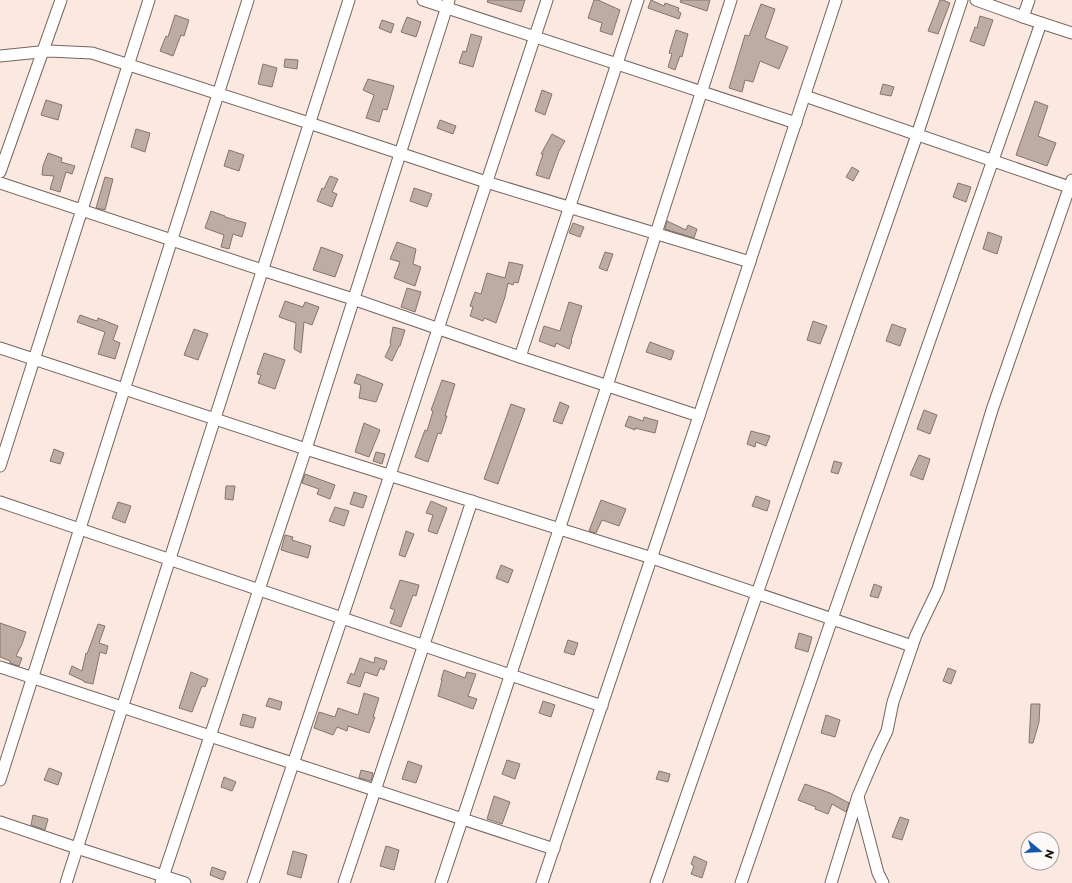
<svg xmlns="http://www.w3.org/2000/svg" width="1072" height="883" font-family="Montserrat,sans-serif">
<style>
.building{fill:#bdaca4;stroke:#84756d}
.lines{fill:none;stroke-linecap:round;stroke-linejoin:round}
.minor-casing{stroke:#74655e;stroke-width:13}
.minor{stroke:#fff;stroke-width:11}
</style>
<rect width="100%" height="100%" fill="#fbe9e1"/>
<g class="building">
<polygon points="488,0 525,0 521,12 487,2"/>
<polygon points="594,0 598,0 620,10 612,35 600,31 602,23 588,18"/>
<polygon points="651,0 664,6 665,3 679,8 678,11 681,13 679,19 648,8"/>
<polygon points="681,0 710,0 707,11 680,2"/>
<polygon points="940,0 943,0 950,3 938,34 928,31"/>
<polygon points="761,4 775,9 765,38 788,47 779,69 760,61 753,82 745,80 742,92 729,88 745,35 749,36"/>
<polygon points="175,15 189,20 184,36 181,35 173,56 160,51 166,36 168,37"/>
<polygon points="980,16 993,20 984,46 970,41 975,27 977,28"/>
<polygon points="407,17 421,22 416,37 401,32"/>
<polygon points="382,20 394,24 391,33 379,28"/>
<polygon points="676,30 688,34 682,57 680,56 675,70 668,67 672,54 669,53"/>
<polygon points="471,34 482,37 473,67 459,63 463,51 466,52"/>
<polygon points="285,59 298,60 297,69 284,67"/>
<polygon points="263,64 277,68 272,87 258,84"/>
<polygon points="368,79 394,86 387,110 383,109 379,122 366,118 374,95 363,90"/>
<polygon points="883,84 894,87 891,96 880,94"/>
<polygon points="542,90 552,94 545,115 535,111"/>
<polygon points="46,100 62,105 58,120 41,115"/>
<polygon points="1035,101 1048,106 1038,136 1056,143 1047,166 1016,155"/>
<polygon points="440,120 456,126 453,134 437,128"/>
<polygon points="136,129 150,133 145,152 131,147"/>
<polygon points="552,134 565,141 559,151 549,179 536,175 543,154 541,154"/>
<polygon points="229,150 244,155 239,171 224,166"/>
<polygon points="48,153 62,158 61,162 75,166 72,174 66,172 60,192 50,189 54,176 42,175 43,166"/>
<polygon points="852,167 859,171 853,181 846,177"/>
<polygon points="330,176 338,179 332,192 337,194 332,207 317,201 322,188 324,189"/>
<polygon points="105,177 113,179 105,210 96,208"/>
<polygon points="958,183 971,187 966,202 953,197"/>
<polygon points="414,188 432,194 427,207 410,201"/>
<polygon points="211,211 225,216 225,217 246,223 242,237 233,234 229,249 221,247 224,235 205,228"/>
<polygon points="667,221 686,230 688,225 697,229 694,238 665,229"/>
<polygon points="573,223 584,227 580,237 569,233"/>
<polygon points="988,232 1002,237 997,254 983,249"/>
<polygon points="397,242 416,249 413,264 421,267 415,286 394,278 400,262 390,259"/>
<polygon points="321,247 343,255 335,277 313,270"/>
<polygon points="605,252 613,254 607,271 599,268"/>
<polygon points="509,262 523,265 518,283 514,282 513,285 508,283 505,297 496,323 484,318 483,321 470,316 473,307 470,306 475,292 481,294 487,273 505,278"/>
<polygon points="407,288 421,292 415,312 401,307"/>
<polygon points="285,301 303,307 305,302 319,307 312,325 304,322 301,353 294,349 296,323 279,317"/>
<polygon points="569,302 582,306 571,341 572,341 569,349 556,343 555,347 539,341 544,326 560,331"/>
<polygon points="80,315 97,321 98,318 118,326 113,340 120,343 115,359 98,354 105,332 77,322"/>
<polygon points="813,321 827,326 820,344 807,340"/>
<polygon points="892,324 906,329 900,346 886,341"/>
<polygon points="393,327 405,330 400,346 399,346 392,361 385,357 391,344 390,343"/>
<polygon points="194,329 208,334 198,360 184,355"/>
<polygon points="650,342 674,351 671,360 646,352"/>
<polygon points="264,353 285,360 275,389 258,383 261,375 257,374"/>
<polygon points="357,374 383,384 376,402 359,398 361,385 354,383"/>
<polygon points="442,380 455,384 445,416 447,416 441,434 438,433 428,462 415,457 425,430 427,431 433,411 431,410"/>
<polygon points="560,402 569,406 562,424 553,421"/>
<polygon points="511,404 525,409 498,484 484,479"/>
<polygon points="924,410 937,415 930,434 917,429"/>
<polygon points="629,416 643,421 644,417 658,421 655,433 635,428 635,430 625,426"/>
<polygon points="364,423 380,430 369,457 355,452"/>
<polygon points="751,431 770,436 766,446 756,442 755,447 747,444"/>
<polygon points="54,449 64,453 60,464 50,461"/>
<polygon points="376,452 385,454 382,464 373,461"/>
<polygon points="919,455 930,459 923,480 910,475"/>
<polygon points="834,461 842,463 838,474 831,472"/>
<polygon points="305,474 335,485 330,499 317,494 319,489 302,483"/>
<polygon points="226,486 235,486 233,500 225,499"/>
<polygon points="354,492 367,496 363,508 350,504"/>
<polygon points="756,496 770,501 767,511 752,506"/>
<polygon points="601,500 626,509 619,526 602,520 596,533 589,531"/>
<polygon points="431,501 447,508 437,534 428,531 433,515 426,513"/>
<polygon points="118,502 131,506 125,523 112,518"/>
<polygon points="335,507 349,511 344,526 329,521"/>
<polygon points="406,531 414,534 405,557 399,555"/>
<polygon points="285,535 293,537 292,540 311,546 308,558 281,550"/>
<polygon points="501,565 513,570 508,583 496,578"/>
<polygon points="400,580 419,585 416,596 413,595 401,627 390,623 395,610 390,608"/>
<polygon points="874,584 882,587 878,598 870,596"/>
<polygon points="0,623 26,632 22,644 16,656 22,658 19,666 10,663 10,661 0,657"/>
<polygon points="98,624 105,626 99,643 108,646 106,654 100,652 93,684 84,682 84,681 69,674 72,666 82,671 86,653 87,654"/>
<polygon points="799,633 812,637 808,652 795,648"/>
<polygon points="568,640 578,643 574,655 564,652"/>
<polygon points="375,657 387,661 384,670 380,668 377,676 365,672 360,687 347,683 351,673 354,675 360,658 374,663"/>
<polygon points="948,668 956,671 951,684 943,681"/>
<polygon points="444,670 465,678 467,672 476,674 468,696 477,699 473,709 438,696 442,680 441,680"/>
<polygon points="191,672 208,679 205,687 202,686 192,712 179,708"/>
<polygon points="364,693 379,698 373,717 375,717 369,733 348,726 347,731 337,727 333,735 314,728 319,712 335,717 338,708 358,715"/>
<polygon points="269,698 282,702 280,710 266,706"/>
<polygon points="543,701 555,705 551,717 539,713"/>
<polygon points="1031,704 1040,704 1039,722 1033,743 1029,743"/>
<polygon points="243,714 256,718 253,728 240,725"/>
<polygon points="826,715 840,720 835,737 821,733"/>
<polygon points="507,760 520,764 515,779 502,774"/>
<polygon points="408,761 422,766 416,783 402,779"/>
<polygon points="49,768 62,773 58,785 44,780"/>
<polygon points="361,770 373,773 371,781 359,778"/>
<polygon points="659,771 670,774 668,782 656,779"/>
<polygon points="224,777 236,782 232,791 221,787"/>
<polygon points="805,784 830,793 849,803 846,812 832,804 828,814 815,809 816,807 798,800"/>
<polygon points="494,796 510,802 502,824 487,819"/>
<polygon points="33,815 48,819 45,830 31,825"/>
<polygon points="900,817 909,820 902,840 892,837"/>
<polygon points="386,846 399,850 394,870 380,866"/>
<polygon points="293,851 307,855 301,878 287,874"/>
<polygon points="694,856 707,862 702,878 691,874 694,866 691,864"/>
<polygon points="212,867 226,872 223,880 210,875"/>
</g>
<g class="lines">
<defs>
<g id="minor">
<polyline points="423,0 796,123"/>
<polyline points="638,0 520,357 699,416"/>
<polyline points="976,0 1023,17"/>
<polyline points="1029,0 1023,17 1072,33"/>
<polyline points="0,56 49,51 92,53 309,123 486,182 750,262"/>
<polyline points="805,96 1072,188"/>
<polyline points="0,172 61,0"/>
<polyline points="0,183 262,270 353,299 520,357"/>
<polyline points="0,348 306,449 652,558 912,646"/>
<polyline points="0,466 149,0"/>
<polyline points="0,502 602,706"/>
<polyline points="0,667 554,849"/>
<polyline points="0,780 248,0"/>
<polyline points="858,797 878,873 883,883"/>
<polyline points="0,822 77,848 185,883"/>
<polyline points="66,883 349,0"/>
<polyline points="161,883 306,449 449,0"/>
<polyline points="253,883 390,475 438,329 547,0"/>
<polyline points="344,883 472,501"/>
<polyline points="441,883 607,386 731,0"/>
<polyline points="542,883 699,416 836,0"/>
<polyline points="656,883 917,135 962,0"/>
<polyline points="741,883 832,619 1041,23"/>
<polyline points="831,883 858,796 876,754 887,731 893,702 916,635 938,589 992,410 1072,180"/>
</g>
</defs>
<use href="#minor" class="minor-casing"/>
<use href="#minor" class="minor"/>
</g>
<g transform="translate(1040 851) rotate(108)"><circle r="19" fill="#fdf9f8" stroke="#a29d9b"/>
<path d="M0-3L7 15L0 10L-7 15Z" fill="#1758a8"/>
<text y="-6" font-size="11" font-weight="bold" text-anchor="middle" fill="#191310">N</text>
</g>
</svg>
